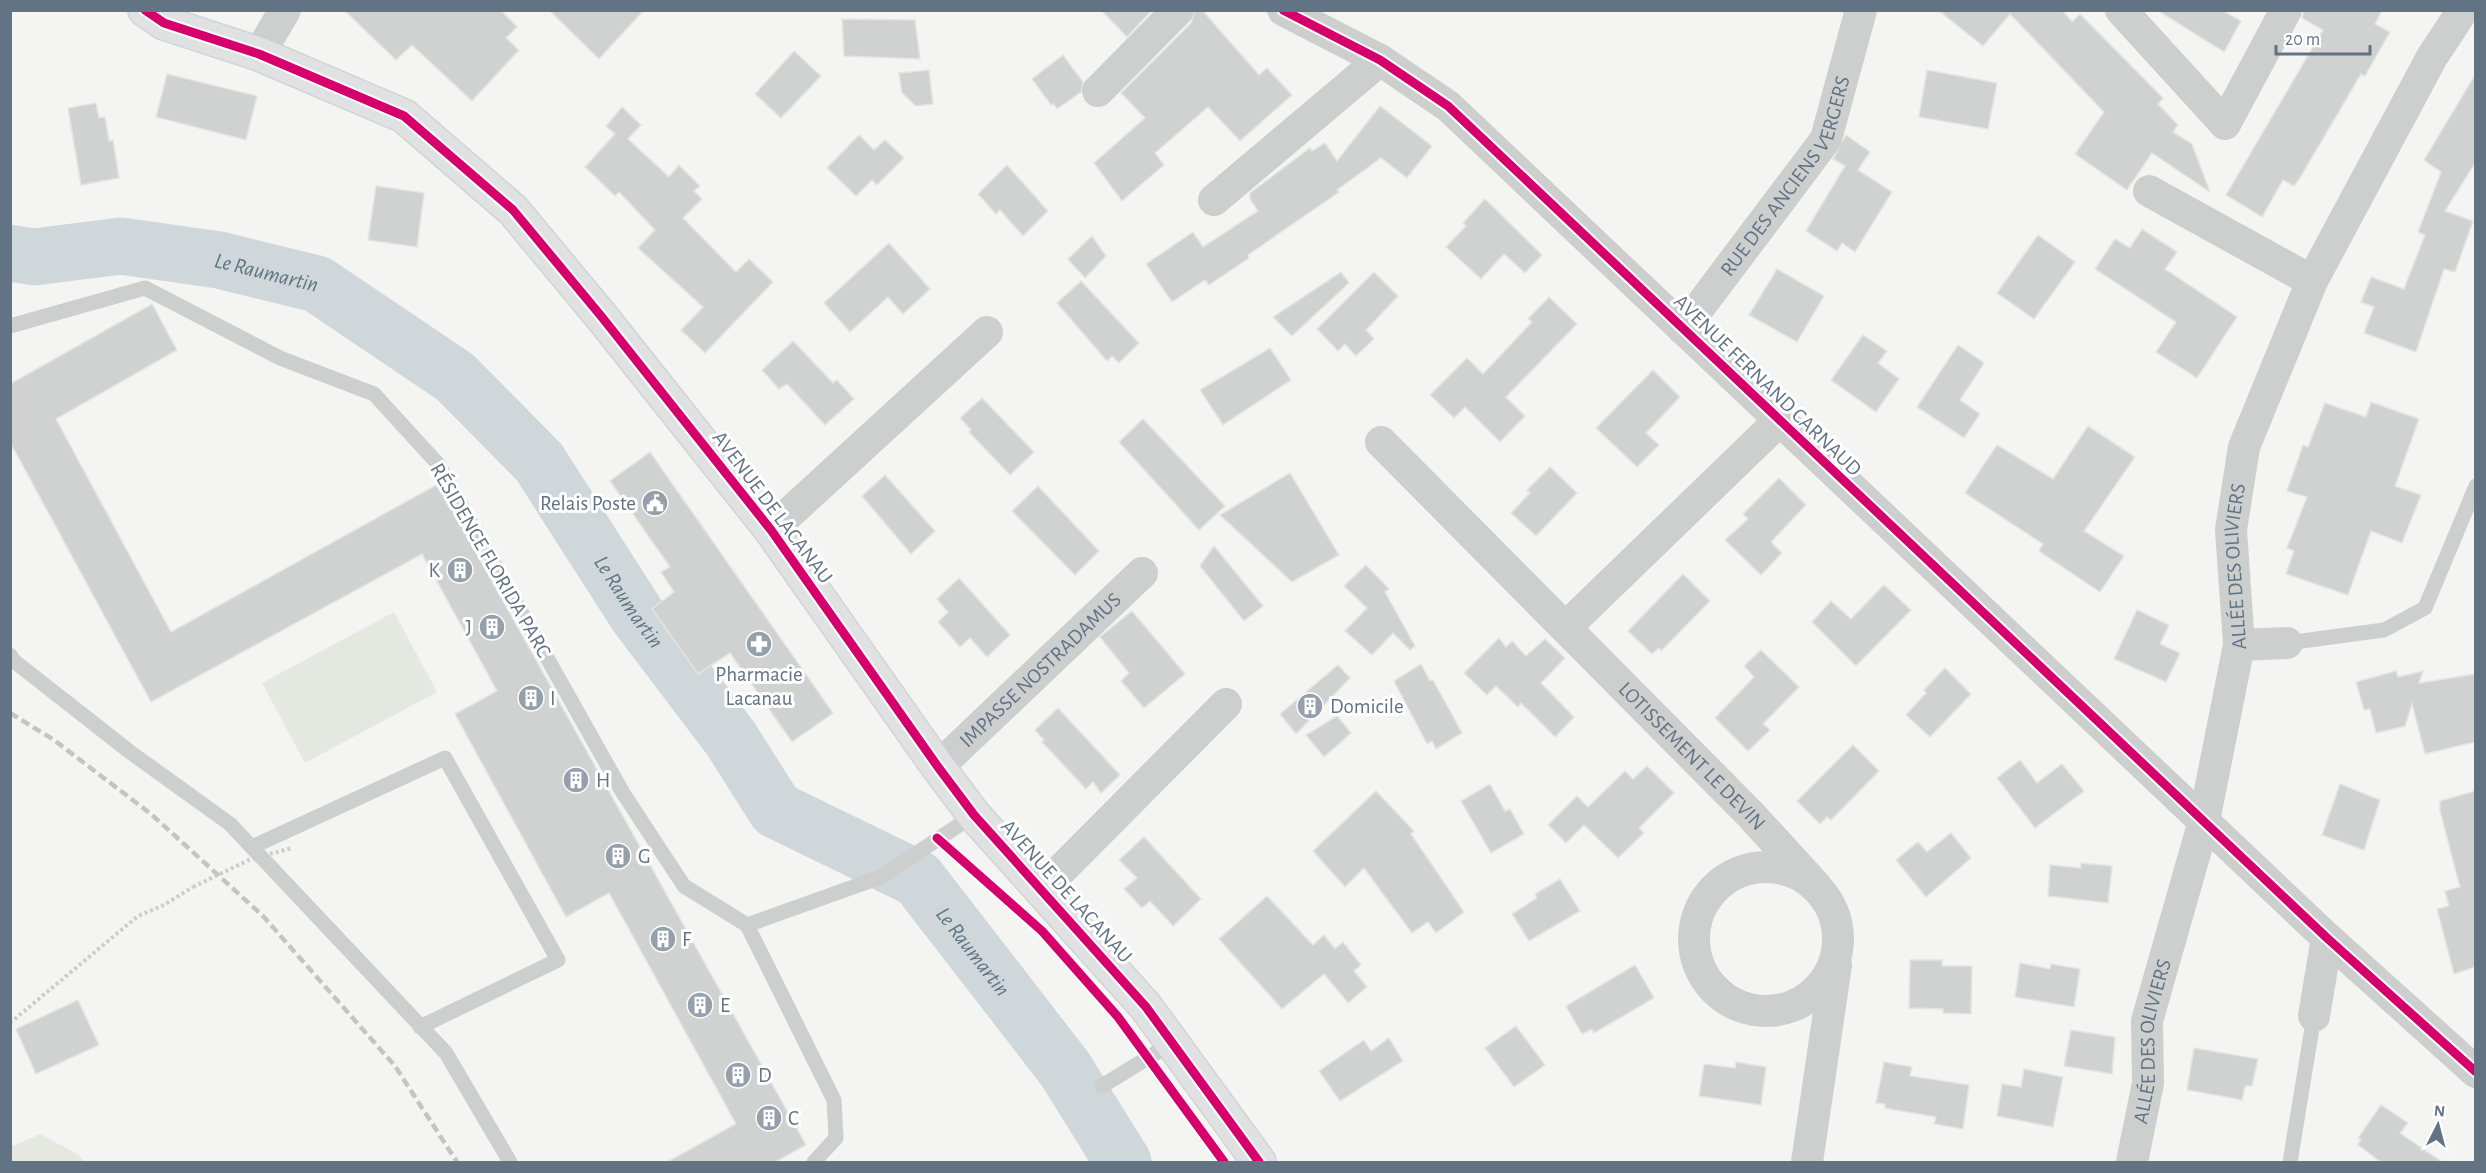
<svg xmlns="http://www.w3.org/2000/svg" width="2486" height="1173" font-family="'Alegreya Sans',sans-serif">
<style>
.green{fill:#e4e8e0}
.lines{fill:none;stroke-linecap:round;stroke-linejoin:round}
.river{stroke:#d0d7da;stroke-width:57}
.building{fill:#d0d2d2;stroke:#e4e4e2;stroke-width:1.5}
.secondary-casing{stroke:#d2d3d3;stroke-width:36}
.path{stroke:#cbcccc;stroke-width:4;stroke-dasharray:3 3;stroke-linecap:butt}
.lane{stroke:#cdcfcf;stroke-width:15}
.street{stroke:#cdcfcf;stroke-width:32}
.secondary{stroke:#e0e1e2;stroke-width:33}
.rail{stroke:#c3c5c5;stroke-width:4.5;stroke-dasharray:9 4.5;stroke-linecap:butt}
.path-bridge{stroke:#cbcccc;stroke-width:4;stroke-dasharray:3 3;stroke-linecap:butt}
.cycleway-casing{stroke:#fff;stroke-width:13}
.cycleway{stroke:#d6006c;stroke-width:9}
.labels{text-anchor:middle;stroke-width:6;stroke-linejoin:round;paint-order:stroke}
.street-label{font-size:21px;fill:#627384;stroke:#fff}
.poi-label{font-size:21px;fill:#627384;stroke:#fff;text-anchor:start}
.water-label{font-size:22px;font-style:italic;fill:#5e7682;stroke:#fff}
</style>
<rect width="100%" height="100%" fill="#f4f5f2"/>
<g class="green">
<polygon points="394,612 437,692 305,763 262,683"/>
<polygon points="40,1134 79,1155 84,1162 11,1162 11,1147"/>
</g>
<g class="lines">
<path class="river" id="s1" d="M10 253 34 257 121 246 219 260 317 284 455 377 539 462 637 615 731 739 776 810 918 879 1065 1069 1123 1162"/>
</g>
<g class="building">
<polygon points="344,10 501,10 517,27 506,38 519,50 472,101 412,45 396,60"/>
<polygon points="549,10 644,10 599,59"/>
<polygon points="1101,10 1152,10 1127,37"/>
<polygon points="1195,10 1202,10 1259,75 1267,68 1292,95 1240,141 1208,107 1155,153 1164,165 1122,201 1094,163 1145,118 1121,93 1191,23"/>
<polygon points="1938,10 2062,10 2072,22 2080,14 2163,98 2158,104 2178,125 2173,132 2192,144 2210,192 2152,153 2127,190 2075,154 2104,112 2010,14 1983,46"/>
<polygon points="2157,10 2222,10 2241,21 2224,52"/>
<polygon points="2304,10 2382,10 2375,24 2390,32 2365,76 2361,74 2301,176 2294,186 2283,180 2262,217 2226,195 2323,30 2302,18"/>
<polygon points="842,19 915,20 920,59 844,56"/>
<polygon points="794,51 821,76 781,118 755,94"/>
<polygon points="1063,55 1083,82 1081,92 1057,109 1054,104 1051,105 1032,79"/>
<polygon points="929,70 933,104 916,106 902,93 899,73"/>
<polygon points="1927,70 1997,83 1988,129 1919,117"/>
<polygon points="167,74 257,96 246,140 156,117"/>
<polygon points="2475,75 2475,163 2445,211 2473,221 2455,272 2444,269 2416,352 2364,333 2374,307 2361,302 2371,277 2404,289 2425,235 2418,232 2441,172 2424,160"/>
<polygon points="96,103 99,118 105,117 109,141 113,140 119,178 81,185 68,108"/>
<polygon points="1380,106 1432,146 1407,178 1381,158 1337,190 1339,192 1248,255 1249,258 1209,285 1205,280 1172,302 1146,264 1193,232 1203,247 1258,211 1250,199 1250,193 1310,148 1312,151 1325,143 1337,161"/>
<polygon points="622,107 641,125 628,139 669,177 679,165 700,186 694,191 702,199 683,218 736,272 749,259 773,282 705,353 681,330 703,307 638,248 655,230 619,192 615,196 585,167 615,134 606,126"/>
<polygon points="859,135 874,150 885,140 904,158 877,185 872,180 856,196 827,168"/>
<polygon points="1846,135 1870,152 1858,170 1892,192 1855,252 1842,243 1837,251 1806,231 1845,166 1833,159"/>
<polygon points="1007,165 1048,211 1023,236 1000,210 996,214 978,194"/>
<polygon points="376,186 424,193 417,247 368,240"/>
<polygon points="1485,199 1542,255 1525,273 1504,254 1481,279 1446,247 1466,226 1463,223"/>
<polygon points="2142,229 2177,252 2165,269 2237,317 2197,378 2156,352 2176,322 2095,269 2115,239 2130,248"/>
<polygon points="2038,235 2075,262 2034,319 1997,293"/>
<polygon points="1092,236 1106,256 1085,278 1068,259"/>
<polygon points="889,243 930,289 903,314 888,297 850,332 824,303"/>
<polygon points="1777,269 1824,296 1797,342 1749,315"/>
<polygon points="1341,272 1349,283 1292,336 1273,317"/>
<polygon points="1374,272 1398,296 1366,330 1374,339 1356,356 1345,344 1338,351 1317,329"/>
<polygon points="1081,281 1139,343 1119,363 1112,356 1107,361 1057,303"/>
<polygon points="1549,297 1577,324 1506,397 1525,416 1500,442 1465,407 1454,418 1430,395 1467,358 1483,374 1532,322 1528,319"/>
<polygon points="152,304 177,350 56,419 171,632 438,484 806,1145 775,1162 667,1162 736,1124 609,893 566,917 455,714 497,691 422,554 151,702 10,442 10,384"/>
<polygon points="1863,335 1887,351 1878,363 1899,379 1876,412 1831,380"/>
<polygon points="793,341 833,383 837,380 854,399 825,425 787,384 779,389 762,370"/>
<polygon points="1958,345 1984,363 1960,400 1980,414 1964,438 1917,407"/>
<polygon points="1270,348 1291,380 1223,425 1200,390"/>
<polygon points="1653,370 1680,397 1646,433 1659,445 1637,467 1596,428"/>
<polygon points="982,398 1034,452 1010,475 969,432 971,430 960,418"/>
<polygon points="2371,402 2419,419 2395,486 2421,495 2402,543 2371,531 2348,595 2286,574 2294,551 2287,548 2307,497 2287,491 2303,445 2308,447 2325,403 2366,417"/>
<polygon points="1143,419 1225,506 1199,530 1119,442"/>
<polygon points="2088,426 2135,457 2084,531 2124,556 2100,592 2039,551 2043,544 1965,493 1997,445 2053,479"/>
<polygon points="650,452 833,713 792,742 730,653 698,674 652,609 674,592 661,572 670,567 610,481"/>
<polygon points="1550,467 1577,493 1536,536 1511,513 1530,493 1527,490"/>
<polygon points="1290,473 1339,555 1292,582 1220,515"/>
<polygon points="885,475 935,531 911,554 862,496"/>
<polygon points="1779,478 1806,505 1771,542 1782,553 1761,575 1725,540 1748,519 1743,514"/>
<polygon points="1038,486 1099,551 1075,575 1012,511"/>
<polygon points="1214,546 1263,606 1244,621 1200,566"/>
<polygon points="1366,565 1389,589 1385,592 1415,646 1410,650 1393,633 1372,655 1345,631 1367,608 1344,586"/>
<polygon points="1683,574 1710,601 1661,651 1659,648 1652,654 1628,631"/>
<polygon points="959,578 1010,635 987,657 970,638 960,647 938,622 948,612 937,599"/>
<polygon points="1884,585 1911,610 1856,666 1812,622 1831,601 1851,619"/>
<polygon points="2137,610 2169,625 2160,644 2180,653 2166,682 2114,659"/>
<polygon points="1132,611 1185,674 1144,708 1121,681 1129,673 1100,637"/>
<polygon points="1499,638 1506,647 1512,641 1526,656 1545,639 1565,658 1541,683 1574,717 1555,737 1521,703 1518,707 1496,686 1487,695 1464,673"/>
<polygon points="1761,650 1799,687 1763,724 1770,730 1748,751 1715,718 1754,677 1744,666"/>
<polygon points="1421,664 1430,681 1433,680 1462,733 1436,749 1432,741 1427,744 1394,681"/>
<polygon points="1338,665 1350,678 1296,734 1280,714"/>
<polygon points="1945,668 1971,694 1930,737 1906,715 1926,693 1924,690"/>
<polygon points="2396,671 2398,677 2423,671 2419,683 2475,674 2475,742 2425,754 2412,704 2405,726 2376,733 2370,709 2364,710 2356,682"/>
<polygon points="1058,708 1120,775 1101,793 1093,782 1086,789 1042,742 1044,740 1035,730"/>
<polygon points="1337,716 1351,733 1324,757 1306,735"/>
<polygon points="1853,745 1879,771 1831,820 1827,817 1820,824 1797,801"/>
<polygon points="2020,760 2037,783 2062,764 2084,791 2035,828 1997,778"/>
<polygon points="1647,766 1674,793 1639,828 1644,833 1618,858 1584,825 1566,843 1548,825 1577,796 1588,807 1625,771 1633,779"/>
<polygon points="1490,784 1505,811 1510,809 1524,834 1491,853 1461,801"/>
<polygon points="2340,784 2380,800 2364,850 2322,835"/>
<polygon points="1376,791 1414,831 1411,834 1464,912 1436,933 1428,922 1412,933 1364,868 1345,887 1313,851"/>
<polygon points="2475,791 2475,967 2454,974 2437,909 2449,906 2445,891 2460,887 2440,811 2440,801"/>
<polygon points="1951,833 1971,858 1926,897 1896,860 1918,842 1927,852"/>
<polygon points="1144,837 1201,899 1173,926 1150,901 1142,908 1124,889 1137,878 1119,860"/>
<polygon points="2081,863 2112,866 2108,903 2048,896 2050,865 2081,868"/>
<polygon points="1560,879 1580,911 1529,941 1512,914 1537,898 1535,894"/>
<polygon points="1267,896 1313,945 1324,935 1335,949 1343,942 1361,965 1354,971 1367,987 1348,1003 1324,974 1282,1009 1219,939"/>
<polygon points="1910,960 1942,960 1942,966 1972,966 1971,1014 1943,1013 1943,1009 1909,1008"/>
<polygon points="2020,963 2050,969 2051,964 2080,969 2074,1007 2015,997"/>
<polygon points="1635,965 1654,998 1594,1033 1592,1029 1582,1034 1566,1006"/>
<polygon points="78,1000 99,1045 36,1074 16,1029"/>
<polygon points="1516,1026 1545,1065 1514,1087 1485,1048"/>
<polygon points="2071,1030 2115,1037 2112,1074 2064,1066"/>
<polygon points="1389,1038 1403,1061 1340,1101 1319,1071 1364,1040 1371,1051"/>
<polygon points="2194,1048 2258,1059 2252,1086 2245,1086 2242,1100 2187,1090"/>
<polygon points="1736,1062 1766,1067 1761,1105 1699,1096 1704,1064 1735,1068"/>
<polygon points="1884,1062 1912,1067 1910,1076 1969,1085 1963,1129 1934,1124 1936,1117 1885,1108 1885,1104 1876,1103"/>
<polygon points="2024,1069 2063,1077 2053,1127 1997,1116 2002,1084 2021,1087"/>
<polygon points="2381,1105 2408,1123 2400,1133 2442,1162 2381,1162 2358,1145 2361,1139 2358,1138"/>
</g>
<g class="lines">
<defs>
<polyline id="secondary" points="145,10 164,23 259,54 404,116 513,210 601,316 771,530 938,767 974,815 1146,1007 1259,1162"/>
</defs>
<use href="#secondary" class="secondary-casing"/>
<polyline class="path" points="10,1023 138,916 164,905 193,887"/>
<g class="lane">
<polyline points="10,326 145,288 280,358 374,394 438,464 623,793 684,886 747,925 834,1100 836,1138 814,1162"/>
<polyline points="2287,643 2384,630 2425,608 2476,486"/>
<polyline points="10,655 14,661 130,752 230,824 446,1053 510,1162"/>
<polyline points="252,847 445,758 558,960 420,1027"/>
<polyline points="747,925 881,877 974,815"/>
<polyline points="1102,1086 1172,1043"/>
<polyline points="2290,1162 2314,1016"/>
</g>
<g class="street">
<polyline points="1283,10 1380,60 1448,106 2327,938 2476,1072"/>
<polyline points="2121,10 2225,124 2286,10"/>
<polyline points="259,54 285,10"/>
<polyline points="1098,91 1178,10"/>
<polyline points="2149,191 2312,281"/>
<polyline points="1214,200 1380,60"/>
<path id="s2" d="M1683 329 1826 139 1861 10"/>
<path id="s3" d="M1381 442 1750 814 1816 886"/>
<polyline points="771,530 987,332"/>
<polyline points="1566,627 1779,421"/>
<polyline points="2239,645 2287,643"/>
<path id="s4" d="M938 767 1142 573"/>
<circle cx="1766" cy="939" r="72"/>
<polyline points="1041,890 1226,704"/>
<polyline points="2314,1016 2327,938"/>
<polyline points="1807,1162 1836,965"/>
<path id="s5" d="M2132 1162 2148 1083 2147 1021 2204 821 2239 645 2231 530 2244 447 2312 281 2432 57 2463 10"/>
</g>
<use href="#secondary" class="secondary"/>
<polyline class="rail" points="10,713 54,740 151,814 263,916 395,1066 457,1162"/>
<polyline class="path-bridge" points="193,887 251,859 292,848"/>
<defs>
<g id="cycleway">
<polyline points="145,10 164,23 259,54 404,116 513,210 601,316 771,530 938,767 974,815 1146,1007 1259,1162"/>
<polyline points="1283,10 1380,60 1448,106 2327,938 2476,1072"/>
<polyline points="937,838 1042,931 1118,1017 1224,1162"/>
</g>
</defs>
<use href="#cycleway" class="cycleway-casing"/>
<use href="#cycleway" class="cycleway"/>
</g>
<defs>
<symbol id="civic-disc" viewBox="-11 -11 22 22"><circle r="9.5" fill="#95a0aa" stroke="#fff"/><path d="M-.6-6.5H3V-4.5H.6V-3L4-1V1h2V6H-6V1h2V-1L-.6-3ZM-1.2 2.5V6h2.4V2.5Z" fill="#fff"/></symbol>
<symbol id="building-disc" viewBox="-11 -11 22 22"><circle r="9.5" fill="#95a0aa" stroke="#fff"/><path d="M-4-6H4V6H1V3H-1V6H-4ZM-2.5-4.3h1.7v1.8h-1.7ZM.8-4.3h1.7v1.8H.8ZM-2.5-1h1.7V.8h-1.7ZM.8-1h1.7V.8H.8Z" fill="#fff"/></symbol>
<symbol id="pharmacy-disc" viewBox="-11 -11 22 22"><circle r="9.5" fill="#95a0aa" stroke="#fff"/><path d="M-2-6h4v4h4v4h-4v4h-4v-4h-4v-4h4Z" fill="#fff"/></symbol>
</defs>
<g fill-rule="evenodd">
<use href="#civic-disc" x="640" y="488" width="30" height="30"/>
<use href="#building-disc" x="445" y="555" width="30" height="30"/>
<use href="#building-disc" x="477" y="612" width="30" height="30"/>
<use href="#pharmacy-disc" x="744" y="629" width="30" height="30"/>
<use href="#building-disc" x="516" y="683" width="30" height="30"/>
<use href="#building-disc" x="1295" y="691" width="30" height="30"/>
<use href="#building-disc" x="561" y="765" width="30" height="30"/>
<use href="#building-disc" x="603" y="841" width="30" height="30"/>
<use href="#building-disc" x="648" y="924" width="30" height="30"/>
<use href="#building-disc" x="685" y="990" width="30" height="30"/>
<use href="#building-disc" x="723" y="1060" width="30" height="30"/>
<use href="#building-disc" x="754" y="1103" width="30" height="30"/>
</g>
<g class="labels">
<g class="street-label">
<text dy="7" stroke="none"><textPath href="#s2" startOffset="186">RUE DES ANCIENS VERGERS</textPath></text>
<text transform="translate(1768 385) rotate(44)" y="7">AVENUE FERNAND CARNAUD</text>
<text transform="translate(773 507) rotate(53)" y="7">AVENUE DE LACANAU</text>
<text transform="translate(491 560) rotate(60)" y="7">RÉSIDENCE FLORIDA PARC</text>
<text dy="7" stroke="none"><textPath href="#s5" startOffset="609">ALLÉE DES OLIVIERS</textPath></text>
<text dy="7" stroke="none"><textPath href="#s4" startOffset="141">IMPASSE NOSTRADAMUS</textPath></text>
<text dy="7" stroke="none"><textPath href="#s3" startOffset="442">LOTISSEMENT LE DEVIN</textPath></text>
<text transform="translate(1067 891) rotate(48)" y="7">AVENUE DE LACANAU</text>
<text dy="7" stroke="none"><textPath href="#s5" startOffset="123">ALLÉE DES OLIVIERS</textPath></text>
</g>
<g class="poi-label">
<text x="636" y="510" text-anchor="end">Relais Poste</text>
<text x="440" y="577" text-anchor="end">K</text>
<text x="472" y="634" text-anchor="end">J</text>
<text x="759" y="681" text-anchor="middle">Pharmacie<tspan x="759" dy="24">Lacanau</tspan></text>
<text x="550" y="705">I</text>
<text x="1330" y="713">Domicile</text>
<text x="596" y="787">H</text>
<text x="638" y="863">G</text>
<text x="682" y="946">F</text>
<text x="720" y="1012">E</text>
<text x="758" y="1082">D</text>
<text x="788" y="1125">C</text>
</g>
<g class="water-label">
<text dy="8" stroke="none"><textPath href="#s1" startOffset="260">Le Raumartin</textPath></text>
<text dy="8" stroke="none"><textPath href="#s1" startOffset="764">Le Raumartin</textPath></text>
<text dy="8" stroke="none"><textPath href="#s1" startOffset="1268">Le Raumartin</textPath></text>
</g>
</g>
<rect width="2486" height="1173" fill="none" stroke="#627384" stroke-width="24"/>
<g transform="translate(2438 1125) rotate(6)" stroke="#ffffff" stroke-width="4.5" paint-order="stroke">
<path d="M0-4.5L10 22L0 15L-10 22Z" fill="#627384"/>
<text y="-9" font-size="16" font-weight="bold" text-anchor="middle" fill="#627384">N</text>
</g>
<path d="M2276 45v9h94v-9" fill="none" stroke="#627384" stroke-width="3"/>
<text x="2285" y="45" font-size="18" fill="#627384" stroke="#ffffff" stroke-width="4.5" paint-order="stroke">20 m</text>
</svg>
